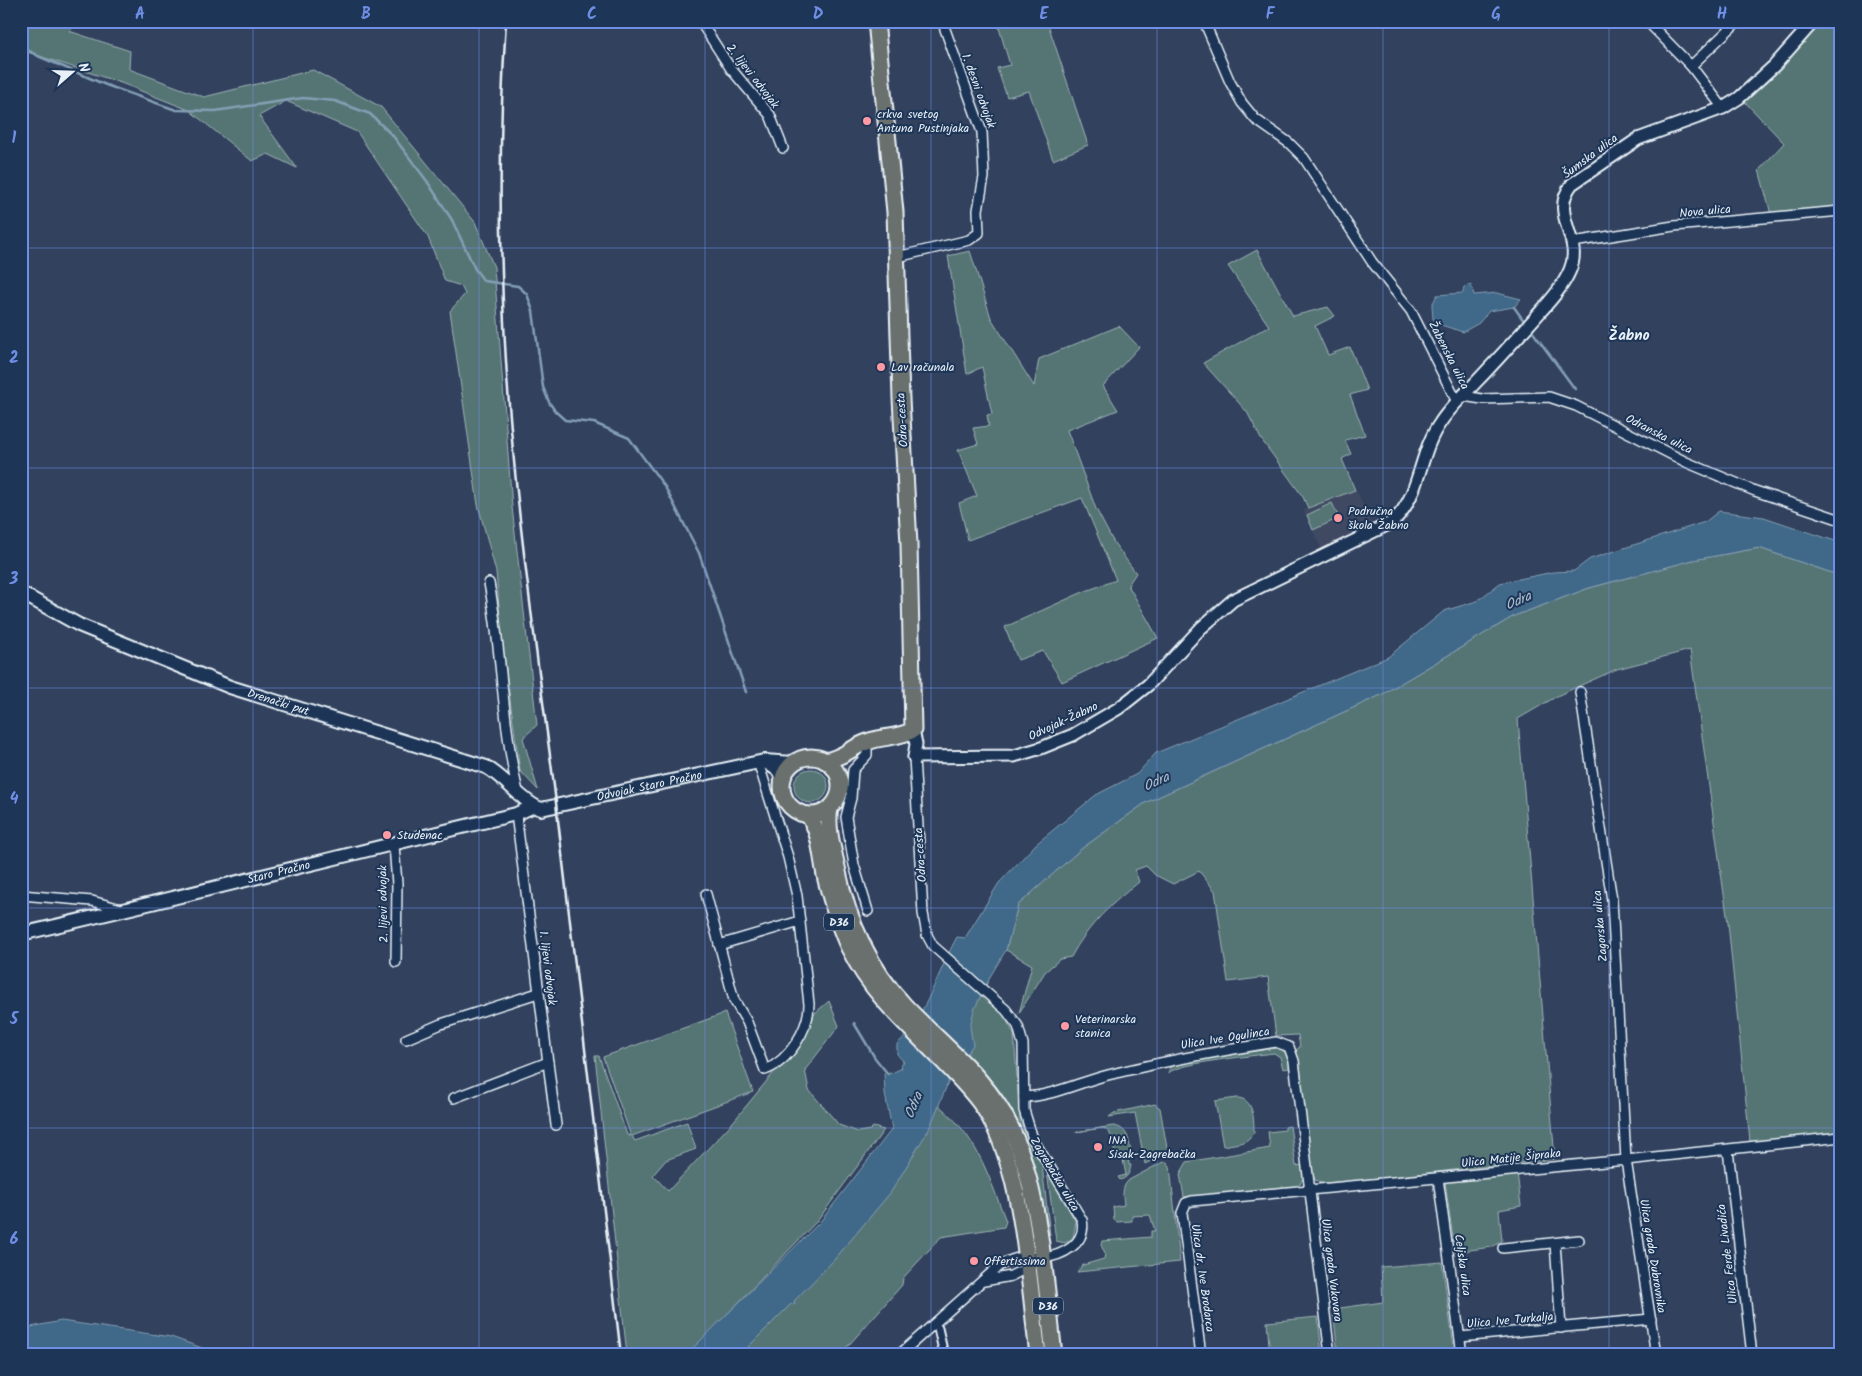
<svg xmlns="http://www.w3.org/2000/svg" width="1862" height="1376" font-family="Kalam,sans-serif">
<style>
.built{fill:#404a62}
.green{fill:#557574;stroke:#9eb3b6}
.water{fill:#416888;stroke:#849fb5}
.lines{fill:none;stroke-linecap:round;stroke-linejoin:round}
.stream{stroke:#849fb5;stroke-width:2.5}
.pedestrian-casing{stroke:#e8f1f8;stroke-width:11}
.minor-casing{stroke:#e8f1f8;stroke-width:12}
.tertiary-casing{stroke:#e8f1f8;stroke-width:15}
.secondary-casing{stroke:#e8f1f8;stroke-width:16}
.primary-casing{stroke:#e8f1f8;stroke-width:19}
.pedestrian{stroke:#1d3557;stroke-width:7}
.minor{stroke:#1d3557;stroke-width:9}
.tertiary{stroke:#1d3557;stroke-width:11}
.secondary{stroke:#1d3557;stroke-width:12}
.primary{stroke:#6b706d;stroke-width:15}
.rail{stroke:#e8f1f8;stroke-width:2.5}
.grid{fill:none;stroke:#6e8fe5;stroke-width:1;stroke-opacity:0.55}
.poi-dot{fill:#ff9aa2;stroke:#1d3557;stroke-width:2}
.labels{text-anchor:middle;stroke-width:4;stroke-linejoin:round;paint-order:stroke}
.shield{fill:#1d3557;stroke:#abb9c8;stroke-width:1}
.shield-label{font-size:11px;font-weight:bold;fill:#e8f1f8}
.street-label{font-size:12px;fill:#e8f1f8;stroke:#1d3557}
.poi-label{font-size:12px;fill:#e8f1f8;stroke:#1d3557;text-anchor:start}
.water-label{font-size:14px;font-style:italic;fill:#aec1d1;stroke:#1d3557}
.quarter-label{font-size:15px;font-weight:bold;fill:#e8f1f8;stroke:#1d3557}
.neatline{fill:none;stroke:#6e8fe5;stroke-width:2}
.grid-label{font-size:16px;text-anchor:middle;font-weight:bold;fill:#6e8fe5}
</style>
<rect width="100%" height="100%" fill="#32415e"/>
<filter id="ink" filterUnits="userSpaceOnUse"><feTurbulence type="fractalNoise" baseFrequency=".02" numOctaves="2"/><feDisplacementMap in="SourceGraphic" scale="10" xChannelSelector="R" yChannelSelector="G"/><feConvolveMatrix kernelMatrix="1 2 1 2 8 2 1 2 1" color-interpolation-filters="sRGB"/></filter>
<g filter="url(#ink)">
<polygon class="built" points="1356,490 1373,526 1322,550 1303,510"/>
<g class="green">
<polygon points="21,21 82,21 69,31 130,51 129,69 204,97 313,70 381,107 475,222 494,267 512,507 537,725 523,738 538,790 520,771 502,642 496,572 478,505 450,311 465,294 461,286 445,281 428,237 357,132 286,101 259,116 297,168 268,154 252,161 189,110 121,83 21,50"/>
<polygon points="997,21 1047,21 1088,145 1053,160 1029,91 1007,97 997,68 1010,65"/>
<polygon points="1820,21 1841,21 1841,207 1771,214 1759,170 1784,143 1744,101"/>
<polygon points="1257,250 1293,316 1328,307 1335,316 1315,326 1328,355 1350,347 1367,390 1350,395 1365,435 1345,440 1351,454 1342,459 1355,490 1308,508 1303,497 1261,439 1247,412 1203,363 1269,326 1228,266"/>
<polygon points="970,251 991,318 1034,386 1039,359 1119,326 1139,347 1103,386 1118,410 1067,430 1096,509 1114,543 1136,573 1128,585 1158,638 1062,682 1043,651 1018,660 1005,627 1083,592 1116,580 1082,498 968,540 959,503 977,496 958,450 978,444 973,428 989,426 987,415 992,414 982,367 967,374 948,256"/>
<polygon points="1332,503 1339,518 1313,530 1307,515"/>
<path d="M1759 548 1841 576V1134L1807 1139 1750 1142 1728 923 1690 650 1617 669 1559 695 1518 719 1555 1159 1353 1181 1325 1183 1315 1180 1311 1167 1296 1050 1300 1047 1298 1035 1276 1036 1268 977 1228 982 1215 891 1199 871 1173 884 1155 875 1146 866 1135 870 1139 882C1111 904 1088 925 1071 957L1060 959 1045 972 1019 1013 1032 965 1006 950 1018 905 1081 849 1145 803 1381 695 1514 616 1589 588 1693 560Z"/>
<circle cx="811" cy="786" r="17"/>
<path d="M974 989 1002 1012 1014 1034 1020 1120 1030 1146 1042 1165 1050 1235C1036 1213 1035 1170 1025 1143 1012 1107 975 1071 951 1041Z"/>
<polygon points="829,1001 839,1026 805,1070 809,1090 839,1125 858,1132 870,1130 873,1127 884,1130 818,1220 688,1355 627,1355 595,1056 599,1056 627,1135 631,1136 603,1057 725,1013 753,1092 632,1136 635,1141 687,1122 696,1149 666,1160 653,1175 668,1191 733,1122 808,1031 815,1013"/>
<path d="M1274 1048C1287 1048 1288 1057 1290 1068L1283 1069 1280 1057 1274 1053C1253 1056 1182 1062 1168 1073L1170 1067 1185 1062Z"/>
<path d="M1237 1098C1254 1098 1254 1120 1254 1133L1245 1142 1223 1146 1215 1101Z"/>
<path d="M933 1101C977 1134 987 1172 1006 1221L1004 1227 941 1237 903 1278 902 1285 840 1355H730Z"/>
<polygon points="1155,1104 1160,1108 1167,1148 1163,1155 1145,1164 1135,1113 1109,1117 1114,1113"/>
<path d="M1113 1126C1129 1128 1129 1141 1131 1154L1128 1155 1129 1165H1131C1130 1172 1128 1178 1120 1180L1118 1177 1126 1175 1122 1154H1115C1113 1145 1114 1133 1103 1128L1075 1132Z"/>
<path d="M1290 1126 1296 1166 1302 1165C1305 1174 1304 1179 1298 1186L1184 1197 1180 1174 1187 1162 1270 1148 1268 1132 1285 1130V1127Z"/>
<path d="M1167 1162 1170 1166 1180 1262 1077 1272 1083 1265 1104 1259 1105 1254 1101 1245 1102 1241 1151 1237V1231H1155L1150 1215 1132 1216V1221L1117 1222 1114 1220 1113 1207 1124 1205C1123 1196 1121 1187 1129 1180L1161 1163Z"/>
<polygon points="1047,1171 1076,1222 1073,1238 1065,1243 1056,1241"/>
<polygon points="1517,1172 1521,1206 1499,1210 1502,1241 1492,1247 1455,1252 1445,1182 1448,1178"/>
<polygon points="1442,1262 1455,1355 1338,1355 1333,1309 1383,1302 1381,1267"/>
<polygon points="1318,1317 1322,1355 1270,1355 1267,1322"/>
</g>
<g class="water">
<polygon points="1471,285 1474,295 1497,293 1521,299 1514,307 1489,311 1479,323 1463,332 1441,325 1433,319 1432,305 1437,295 1463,293 1464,287"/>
<path d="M1719 511 1764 517 1841 543V576L1759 548 1693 560 1589 588 1514 616 1381 695 1145 803 1081 849 1018 905 1006 950 991 975 974 1010 970 1027 973 1045 950 1078 929 1129 891 1192 834 1260 794 1301 795 1304H791L740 1355H686L820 1222 892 1129 885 1094 884 1073H892L902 1068 901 1064 904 1062 897 1054V1044C923 1023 940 967 957 937L965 938 999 883 1036 844 1096 795 1137 774 1156 753 1388 657 1444 611 1477 601 1500 583 1553 572 1574 571 1590 559 1705 522Z"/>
<polygon points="61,1321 171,1337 222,1355 21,1355 21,1329"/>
</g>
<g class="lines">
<g class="stream">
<polyline points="21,46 38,56 106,85 176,110 215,111 303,98 335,101 370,114 393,136 427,181 452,220 475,269 484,281 518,286 527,294 533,311 543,387 549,402 555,411 565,420 594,423 629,438 665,487 699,553 746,692"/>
<polyline points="1514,307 1524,321"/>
<polyline points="1532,331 1575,389"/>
<polyline points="854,1023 875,1058 888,1074"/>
</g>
<defs>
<polyline id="pedestrian" points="938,1328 944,1355"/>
<g id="minor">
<polyline points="700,21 731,69 770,115 783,148"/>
<polyline points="1204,21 1230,82 1242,103 1255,119 1289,143 1304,158 1372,262 1411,311 1457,402"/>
<polyline points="1647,21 1691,66 1723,108"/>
<polyline points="1691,66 1738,21"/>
<polyline points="1573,242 1674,226 1841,211"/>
<polyline points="897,257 969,240 979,233 978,210 984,177 982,132 942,21"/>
<polyline points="1463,396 1482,399 1549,397 1576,406 1686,462 1755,491 1841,520"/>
<path d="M489 583C502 651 502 725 518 792"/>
<polyline points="1580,692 1612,900 1626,1160 1656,1355"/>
<polyline points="867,742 867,755 853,770 851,798 846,817 854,865 868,911"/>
<polyline points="516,814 556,1125"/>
<polyline points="394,845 397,884 396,962"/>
<path d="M706 894 734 1000 747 1022 765 1070C789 1061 809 1029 809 1004L797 896 788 857 758 762"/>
<polyline points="21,895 92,901 121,909"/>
<polyline points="719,945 800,921"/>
<polyline points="406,1039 441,1024 538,993"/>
<path d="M1024 1097C1053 1096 1080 1082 1108 1075 1164 1061 1219 1051 1276 1042L1289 1047 1294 1061 1330 1355"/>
<polyline points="454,1098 548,1062"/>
<polyline points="1728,1150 1752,1355"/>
<polyline points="1438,1178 1462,1355"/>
<polyline points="1555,1243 1561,1328"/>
<polyline points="1503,1248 1579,1240"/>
<polyline points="984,1281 1011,1276 1030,1266"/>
<polyline points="1460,1337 1651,1319"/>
<path d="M899 1355 1000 1265C1008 1261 1017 1257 1026 1257 1031 1256 1037 1258 1042 1258 1062 1256 1087 1244 1082 1220L1033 1139 1024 1110 1023 1044 1018 1026 1006 1010 933 946 927 935 923 913 914 757"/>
<polyline points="1201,1355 1182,1213 1186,1203 1192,1201 1626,1160 1841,1137"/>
</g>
<g id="tertiary">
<polyline points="913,730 916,744 914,757"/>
<path d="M914 757 1014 756 1041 748 1073 735 1119 708 1148 685 1201 628 1233 600 1391 523C1421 498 1418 454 1440 423 1450 407 1465 394 1478 380 1497 360 1515 340 1534 319 1547 304 1562 289 1570 270 1584 238 1548 215 1572 184L1638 139 1723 108 1739 98 1775 65 1814 21"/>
</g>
<g id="secondary">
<path id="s1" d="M21 593 79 625 230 687 486 767C506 778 523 803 541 809L764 761 793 763"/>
<polyline points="764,761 778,770 783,781"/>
<path id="s2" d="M21 934C187 896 351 853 516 814L534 806"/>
</g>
<g id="primary">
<circle cx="811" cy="786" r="29"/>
<path d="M825 761C843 758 852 747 867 742 883 736 899 738 913 730L909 544 901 399 895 212 876 21"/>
<path d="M830 808C826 829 834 851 838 872 848 921 870 969 905 1006 942 1045 988 1078 1011 1128 1040 1190 1046 1287 1054 1355"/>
<path d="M808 815C821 832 821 859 826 880 832 903 839 927 849 948 879 1010 936 1047 978 1100 1023 1155 1029 1284 1038 1355"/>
</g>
</defs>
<use href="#pedestrian" class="pedestrian-casing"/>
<use href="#minor" class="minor-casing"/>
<use href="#tertiary" class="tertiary-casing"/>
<use href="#secondary" class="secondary-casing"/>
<use href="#primary" class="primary-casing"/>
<use href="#pedestrian" class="pedestrian"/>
<use href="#minor" class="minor"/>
<use href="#tertiary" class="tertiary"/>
<use href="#secondary" class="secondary"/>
<use href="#primary" class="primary"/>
<path class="rail" d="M506 21C499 129 499 236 505 344 513 492 535 639 554 786 577 975 597 1165 621 1355"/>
</g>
</g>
<path class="grid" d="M253 21V1355M479 21V1355M705 21V1355M931 21V1355M1157 21V1355M1383 21V1355M1609 21V1355M21 248H1841M21 468H1841M21 688H1841M21 908H1841M21 1128H1841"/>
<g class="poi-dot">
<circle cx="867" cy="121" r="5"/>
<circle cx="881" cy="367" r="5"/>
<circle cx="1338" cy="518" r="5"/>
<circle cx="387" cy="835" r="5"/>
<circle cx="1065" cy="1026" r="5"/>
<circle cx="1098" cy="1147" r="5"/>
<circle cx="974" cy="1261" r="5"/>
</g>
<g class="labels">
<g class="shield">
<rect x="824" y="913.5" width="30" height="17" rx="4"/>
<rect x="1033" y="1297.5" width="30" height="17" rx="4"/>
</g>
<g class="shield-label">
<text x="839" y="926">D36</text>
<text x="1048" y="1310">D36</text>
</g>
<g class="street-label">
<text transform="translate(753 76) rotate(52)" y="4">2. lijevi odvojak</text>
<text transform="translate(979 91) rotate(70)" y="4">1. desni odvojak</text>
<text transform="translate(1590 156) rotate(-37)" y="4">Šumska ulica</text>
<text transform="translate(1705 211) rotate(-5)" y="4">Nova ulica</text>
<text transform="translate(1449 355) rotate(63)" y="4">Žabenska ulica</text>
<text transform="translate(902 420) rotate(-93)" y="4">Odra-cesta</text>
<text transform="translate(1659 434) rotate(27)" y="4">Odranska ulica</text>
<text dy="4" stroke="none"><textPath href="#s1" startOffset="280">Drenački put</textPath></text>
<text transform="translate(1063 721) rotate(-25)" y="4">Odvojak-Žabno</text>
<text dy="4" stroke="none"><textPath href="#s1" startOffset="678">Odvojak Staro Pračno</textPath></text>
<text transform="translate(920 855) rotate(-94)" y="4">Odra-cesta</text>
<text dy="4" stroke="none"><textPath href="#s2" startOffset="265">Staro Pračno</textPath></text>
<text transform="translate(383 904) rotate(-91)" y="4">2. lijevi odvojak</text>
<text transform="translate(1600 926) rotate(-95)" y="4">Zagorska ulica</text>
<text transform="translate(548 968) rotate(83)" y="4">1. lijevi odvojak</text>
<text transform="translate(1225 1038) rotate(-9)" y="4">Ulica Ive Ogulinca</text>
<text transform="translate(1511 1158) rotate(-6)" y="4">Ulica Matije Šipraka</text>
<text transform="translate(1055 1174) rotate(59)" y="4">Zagrebačka ulica</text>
<text transform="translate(1727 1254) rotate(-97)" y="4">Ulica Ferde Livadića</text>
<text transform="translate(1653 1256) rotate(81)" y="4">Ulica grada Dubrovnika</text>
<text transform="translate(1463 1265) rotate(82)" y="4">Celjska ulica</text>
<text transform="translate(1332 1270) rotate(83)" y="4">Ulica grada Vukovara</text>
<text transform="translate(1203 1278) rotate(82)" y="4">Ulica dr. Ive Brodarca</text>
<text transform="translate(1510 1320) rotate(-5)" y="4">Ulica Ive Turkalja</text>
</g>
<g class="poi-label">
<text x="877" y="118">crkva svetog<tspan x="877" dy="14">Antuna Pustinjaka</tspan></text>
<text x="891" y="371">Lav računala</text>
<text x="1348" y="515">Područna<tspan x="1348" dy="14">škola Žabno</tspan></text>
<text x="397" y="839">Studenac</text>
<text x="1075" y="1023">Veterinarska<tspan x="1075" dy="14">stanica</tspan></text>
<text x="1108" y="1144">INA<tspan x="1108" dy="14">Sisak-Zagrebačka</tspan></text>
<text x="984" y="1265">Offertissima</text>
</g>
<g class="water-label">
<text transform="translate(1518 600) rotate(-24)" y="5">Odra</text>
<text transform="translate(1156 781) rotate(-25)" y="5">Odra</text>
<text transform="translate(913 1105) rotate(-68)" y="5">Odra</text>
</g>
<g class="quarter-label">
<text x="1629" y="340">Žabno</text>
</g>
</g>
<rect width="1862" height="1376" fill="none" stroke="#1d3557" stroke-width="55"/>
<g transform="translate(72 72) rotate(70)" stroke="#1d3557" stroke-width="4" paint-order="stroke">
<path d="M0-4L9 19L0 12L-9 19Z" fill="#e8f1f8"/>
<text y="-8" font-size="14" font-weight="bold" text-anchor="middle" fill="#e8f1f8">N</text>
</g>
<rect x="28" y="28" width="1806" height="1320" class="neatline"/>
<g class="grid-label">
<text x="140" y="19">A</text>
<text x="366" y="19">B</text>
<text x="592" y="19">C</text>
<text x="818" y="19">D</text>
<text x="1044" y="19">E</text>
<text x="1270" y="19">F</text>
<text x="1496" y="19">G</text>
<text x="1722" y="19">H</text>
<text x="14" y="143">1</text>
<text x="14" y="363">2</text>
<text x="14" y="584">3</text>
<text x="14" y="804">4</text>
<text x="14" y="1024">5</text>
<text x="14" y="1244">6</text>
</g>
</svg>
